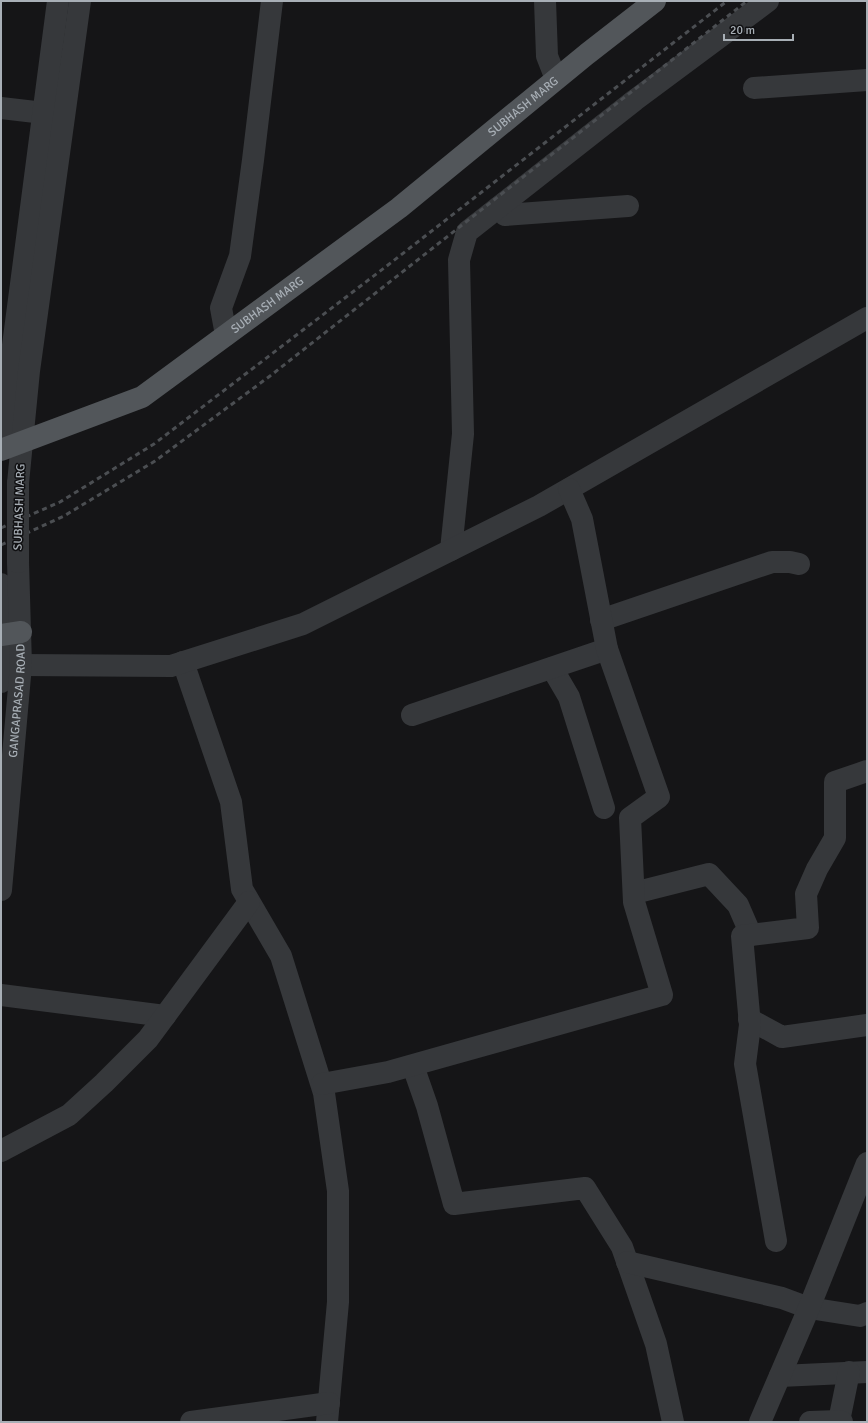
<svg xmlns="http://www.w3.org/2000/svg" width="868" height="1423" font-family="Signika,sans-serif">
<style>
.lines{fill:none;stroke-linecap:round;stroke-linejoin:round}
.minor{stroke:#36383b;stroke-width:22}
.major{stroke:#52565a;stroke-width:22}
.rail{stroke:#4b4e52;stroke-width:3;stroke-dasharray:5 4;stroke-linecap:butt}
.minor-bridge{stroke:#36383b;stroke-width:22}
.labels{text-anchor:middle;stroke-width:3;stroke-linejoin:round;paint-order:stroke}
.street-label{font-size:12px;fill:#a8afb6;stroke:#101012}
</style>
<rect width="100%" height="100%" fill="#151517"/>
<g class="lines">
<g class="minor">
<polyline points="545,1 547,56 556,79"/>
<polyline points="754,88 867,80"/>
<polyline points="1,108 44,113"/>
<polyline points="499,207 505,215 628,206"/>
<polyline points="226,335 221,308 240,256 253,160 272,1"/>
<polyline points="1,437 58,1"/>
<polyline points="18,483 29,371 80,1"/>
<polyline points="451,550 463,434 459,260 467,232 635,100 768,1"/>
<polyline points="1,584 5,635 1,682"/>
<polyline points="601,620 772,562 790,562 799,564"/>
<polyline points="183,662 231,802 242,889 281,956 324,1093 338,1191 338,1302 327,1422"/>
<polyline points="21,665 171,666 303,624 539,506 867,318"/>
<polyline points="552,668 569,697 604,808"/>
<polyline points="412,715 607,649"/>
<path id="s1" d="M1 890 21 665 18 562"/>
<polyline points="634,893 709,874 738,905 751,935"/>
<polyline points="1,995 165,1016"/>
<polyline points="749,1019 782,1037 867,1025"/>
<polyline points="413,1066 427,1106 454,1204 585,1188 622,1247 656,1344 673,1422"/>
<polyline points="322,1084 388,1072 662,995 634,902 630,818 659,797 607,649 582,519 569,489"/>
<polyline points="1,1151 69,1115 104,1083 148,1039 249,902"/>
<polyline points="776,1241 745,1064 750,1025 742,936 808,928 806,894 817,869 835,838 835,782 867,771"/>
<polyline points="627,1262 782,1298 809,1308 860,1316 867,1313"/>
<polyline points="780,1376 867,1372"/>
<polyline points="839,1421 849,1372"/>
<polyline points="191,1422 329,1403"/>
<polyline points="760,1422 809,1308 867,1163"/>
<polyline points="810,1422 839,1421 842,1422"/>
</g>
<g class="major">
<path id="s2" d="M1 450 142 397 399 208 587 54 655 1"/>
<polyline points="1,635 21,632"/>
</g>
<g class="rail">
<polyline points="1,528 60,502 154,444 388,265 727,1"/>
<polyline points="1,545 64,516 155,461 270,376 747,1"/>
</g>
<polyline class="minor-bridge" points="18,562 18,483"/>
</g>
<g class="labels">
<g class="street-label">
<text dy="4" stroke="none"><textPath href="#s2" startOffset="630">SUBHASH MARG</textPath></text>
<text dy="4" stroke="none"><textPath href="#s2" startOffset="306">SUBHASH MARG</textPath></text>
<text transform="translate(19 507) rotate(-88)" y="4">SUBHASH MARG</text>
<text dy="4" stroke="none"><textPath href="#s1" startOffset="190">GANGAPRASAD ROAD</textPath></text>
</g>
</g>
<rect width="868" height="1423" fill="none" stroke="#a8afb6" stroke-width="4"/>
<path d="M724 34v6h69v-6" fill="none" stroke="#a8afb6" stroke-width="2"/>
<text x="730" y="34" font-size="12" fill="#a8afb6" stroke="#101012" stroke-width="3" paint-order="stroke">20 m</text>
</svg>
